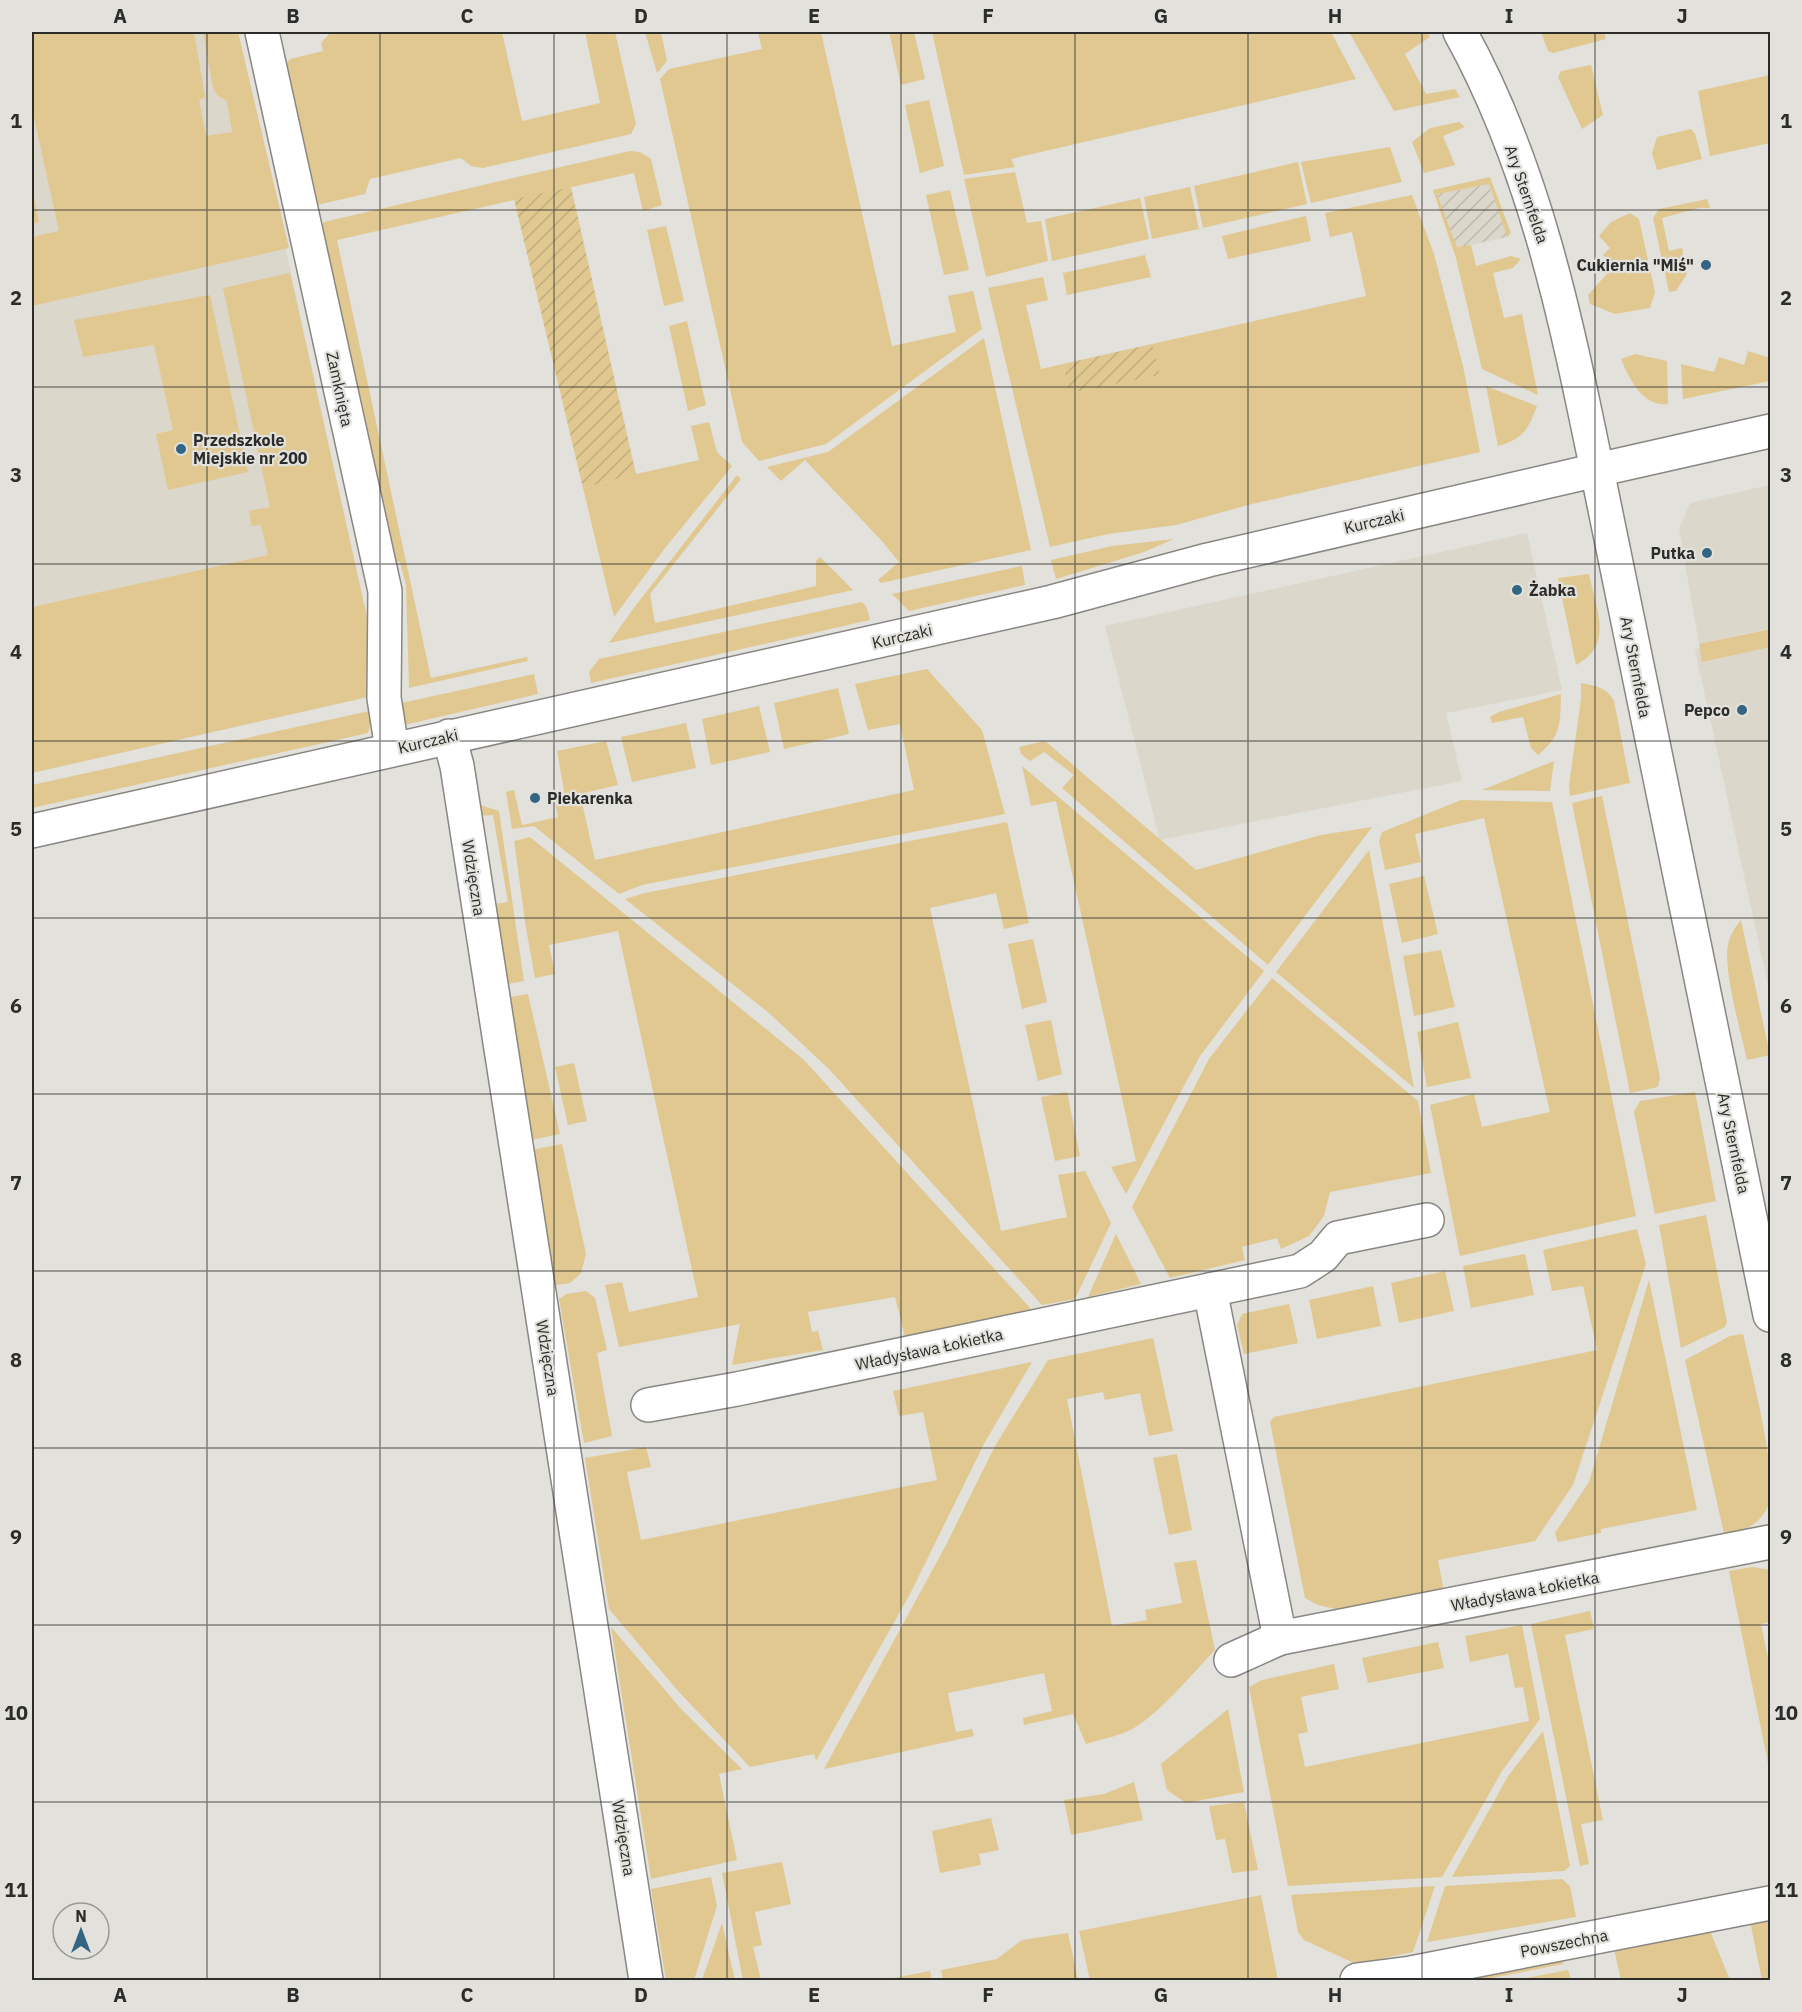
<svg xmlns="http://www.w3.org/2000/svg" width="1802" height="2012" font-family="'IBM Plex Sans',sans-serif">
<style>
.built{fill:#dcd7cb}
.industrial{fill:url(#industrial-furrows)}
.green{fill:#e0c890}
.garden{fill:url(#garden-furrows)}
.lines{fill:none;stroke-linecap:round;stroke-linejoin:round}
.minor-casing{stroke:#898783;stroke-width:36}
.tertiary-casing{stroke:#898783;stroke-width:36}
.minor{stroke:#fff;stroke-width:33}
.tertiary{stroke:#fff;stroke-width:33}
.grid{fill:none;stroke:#2c2c2a;stroke-width:1.5;stroke-opacity:0.55}
.poi-dot{fill:#336482;stroke:#e2e1dc;stroke-width:2}
.labels{text-anchor:middle;stroke-width:4.5;stroke-linejoin:round;paint-order:stroke}
.street-label{font-size:16px;fill:#2c2c2a;stroke:#e2e1dc}
.poi-label{font-size:16px;font-weight:bold;fill:#2c2c2a;stroke:#e2e1dc;text-anchor:end}
.neatline{fill:none;stroke:#2c2c2a;stroke-width:2}
.grid-label{font-size:20px;text-anchor:middle;font-weight:bold;fill:#2c2c2a}
</style>
<defs>
<pattern id="industrial-furrows" width="10" height="10" patternUnits="userSpaceOnUse" patternTransform="scale(1.5)"><rect width="10" height="10" fill="#dcd7cb"/><path d="M-1 1l2-2M0 10L10 0M9 11l2-2" fill="none" stroke="#bdb9ae"/></pattern>
<pattern id="garden-furrows" width="10" height="10" patternUnits="userSpaceOnUse" patternTransform="scale(1.5)"><rect width="10" height="10" fill="#e0c890"/><path d="M-1 1l2-2M0 10L10 0M9 11l2-2" fill="none" stroke="#c0ac7c"/></pattern>
</defs>
<rect width="100%" height="100%" fill="#e2e1dc"/>
<g class="built">
<polygon points="32,32 238,32 367,617 32,769"/>
<polygon points="1770,485 1770,628 1699,644 1679,529 1690,503"/>
<polygon points="1527,533 1562,690 1446,713 1462,781 1160,840 1105,626"/>
<polygon points="1770,633 1770,995 1695,649"/>
</g>
<polygon class="industrial" points="1489,184 1507,237 1457,248 1437,194"/>
<g class="green">
<polygon points="32,32 194,32 205,97 199,100 206,136 232,132 227,101 217,95 213,88 203,32 238,32 289,248 32,306 32,237 59,231 32,109"/>
<polygon points="331,32 502,32 522,121 600,103 585,32 615,32 636,124 631,134 483,168 471,166 461,158 370,179 365,194 317,205 282,68 290,59 323,51 321,43"/>
<polygon points="645,32 661,32 667,61 657,73"/>
<polygon points="758,32 821,32 892,346 956,332 948,296 973,291 982,329 826,444 759,461 742,442 660,79 669,69 762,49"/>
<polygon points="889,32 914,32 925,79 901,85"/>
<polygon points="932,32 1331,32 1356,79 1011,159 1015,167 964,175"/>
<polygon points="1349,32 1427,32 1430,37 1405,54 1426,94 1455,89 1460,97 1394,111"/>
<polygon points="1541,32 1604,32 1606,39 1553,53 1548,51"/>
<polygon points="1591,65 1603,115 1582,129 1558,77 1561,71"/>
<polygon points="1770,75 1770,143 1710,156 1698,91"/>
<polygon points="929,100 944,166 920,173 905,105"/>
<polygon points="1459,122 1465,127 1443,136 1455,165 1424,173 1412,142 1430,128"/>
<polygon points="1691,129 1695,134 1702,159 1657,170 1652,153 1657,137"/>
<polygon points="1390,147 1402,182 1311,203 1301,162"/>
<polygon points="630,151 640,152 651,159 662,205 643,211 634,173 337,240 431,678 527,657 528,661 409,688 406,585 400,562 390,561 317,229 324,222"/>
<polygon points="1298,162 1307,204 1203,228 1194,186"/>
<polygon points="1015,172 1027,223 1041,221 1048,261 986,277 964,179"/>
<polygon points="1490,177 1511,233 1507,237 1489,184 1437,194 1457,247 1471,245 1476,266 1511,256 1521,259 1513,268 1493,273 1504,318 1522,314 1538,395 1482,369 1456,258 1433,190"/>
<polygon points="32,187 39,222 32,224"/>
<polygon points="1190,187 1199,229 1152,239 1144,197"/>
<polygon points="950,190 969,270 944,275 926,195"/>
<polygon points="1412,195 1434,254 1463,366 1480,452 1248,505 1176,525 1108,534 1050,547 988,288 1043,277 1048,300 1026,305 1041,369 1063,364 1069,393 1159,375 1152,344 1366,296 1352,232 1330,237 1325,213"/>
<polygon points="1140,198 1149,239 1052,261 1045,219"/>
<polygon points="1707,199 1710,208 1699,208 1662,218 1669,251 1682,248 1687,274 1676,291 1669,292 1653,218 1659,209"/>
<polygon points="1630,213 1639,219 1655,292 1650,308 1615,314 1590,304 1588,295 1614,266 1603,255 1610,248 1599,236 1611,222"/>
<polygon points="1306,216 1311,241 1228,259 1222,236"/>
<polygon points="666,226 684,301 664,306 647,230"/>
<polygon points="1145,255 1151,277 1067,295 1063,273"/>
<polygon points="290,273 367,617 368,697 32,773 32,607 268,555 261,525 251,526 249,511 270,507 223,288"/>
<polygon points="210,295 248,472 168,490 156,434 173,430 154,345 83,357 74,320"/>
<polygon points="687,321 706,405 688,411 669,326"/>
<polygon points="984,338 1031,550 881,583 878,580 899,562 881,540 805,460 781,481 767,467 828,452"/>
<polygon points="1748,351 1770,358 1770,381 1683,399 1681,364 1714,372 1719,357 1744,365"/>
<path d="M1635 354 1667 361 1668 404C1642 407 1629 378 1621 359Z"/>
<path d="M1486 386 1537 406C1528 430 1523 439 1498 446Z"/>
<polygon points="709,422 717,452 732,466 665,548 614,617 583,488 636,474 699,460 691,426"/>
<polygon points="737,475 741,479 650,594 655,623 816,586 816,561 820,557 853,590 609,643 633,609"/>
<polygon points="1174,539 1144,552 1056,579 1051,560 1112,546"/>
<polygon points="1022,566 1025,585 909,611 892,594"/>
<path d="M1589 574C1596 609 1615 645 1576 665L1558 578Z"/>
<polygon points="862,602 867,608 870,620 591,683 589,672 599,659"/>
<polygon points="1770,629 1770,647 1702,662 1699,644"/>
<polygon points="927,669 982,730 1005,814 642,885 619,894 534,826 512,829 506,792 514,790 522,825 558,817 556,805 566,802 557,751 606,741 618,785 580,794 595,860 914,790 900,724 868,730 855,684"/>
<polygon points="534,674 538,694 404,725 397,704"/>
<path d="M1581 683C1595 686 1607 687 1614 701L1630 783 1570 796 1569 785 1581 699Z"/>
<polygon points="838,688 849,734 784,749 774,703"/>
<path d="M1561 694C1560 723 1562 736 1538 755L1531 748 1523 717 1492 723 1490 717 1499 712Z"/>
<polygon points="759,706 770,752 711,765 702,719"/>
<polygon points="374,710 368,733 32,808 32,785"/>
<polygon points="686,723 696,768 632,782 621,737"/>
<polygon points="1045,741 1196,870 1321,835 1372,827 1268,965 1062,788 1074,775 1044,752 1030,761 1021,754 1019,747"/>
<polygon points="1554,761 1550,791 1482,790"/>
<polygon points="1022,766 1264,971 1200,1056 1126,1194 1111,1167 1136,1161 1056,801 1031,806"/>
<polygon points="1602,796 1660,1077 1658,1087 1630,1093 1572,803"/>
<polygon points="1461,800 1552,802 1636,1216 1460,1256 1430,1105 1474,1094 1482,1127 1550,1112 1484,818 1415,834 1421,862 1385,870 1379,841 1382,832"/>
<polygon points="474,803 499,811 524,981 502,985 489,905 508,902 493,815 476,816"/>
<polygon points="1007,822 1029,923 1004,929 996,893 930,908 1001,1231 1067,1217 1058,1175 1085,1171 1111,1223 1075,1299 1042,1305 829,1069 769,1013 625,899 645,893"/>
<polygon points="530,837 804,1060 1032,1310 905,1337 895,1297 808,1312 812,1332 818,1331 823,1350 732,1365 740,1324 619,1347 605,1285 622,1282 629,1312 698,1297 618,931 549,945 555,974 535,978 526,928 514,841"/>
<polygon points="1369,850 1414,1088 1276,972"/>
<polygon points="1424,876 1438,934 1402,943 1389,884"/>
<path d="M1741 920 1770 1055 1747 1060C1741 1032 1723 970 1728 945 1730 935 1735 927 1741 920Z"/>
<polygon points="1033,939 1047,1002 1022,1009 1008,944"/>
<polygon points="1441,950 1455,1007 1414,1016 1403,956"/>
<polygon points="1272,978 1418,1101 1431,1173 1330,1192 1324,1216 1309,1236 1281,1249 1277,1238 1242,1247 1245,1260 1170,1278 1132,1207 1209,1059"/>
<polygon points="528,994 560,1134 526,1141 505,998"/>
<polygon points="1051,1020 1062,1074 1038,1081 1025,1025"/>
<polygon points="1458,1022 1471,1078 1427,1087 1417,1032"/>
<polygon points="574,1063 587,1121 568,1125 555,1067"/>
<polygon points="1067,1092 1080,1156 1055,1161 1041,1097"/>
<polygon points="1695,1092 1716,1201 1655,1214 1634,1112 1640,1101"/>
<polygon points="562,1144 586,1254 581,1273 570,1283 548,1286 526,1151"/>
<polygon points="1706,1215 1727,1322 1725,1327 1681,1348 1659,1225"/>
<polygon points="1637,1229 1646,1264 1573,1485 1535,1541 1438,1560 1444,1592 1340,1610 1318,1605 1305,1598 1270,1422 1274,1417 1597,1350 1583,1286 1552,1291 1543,1250"/>
<polygon points="1116,1234 1141,1284 1088,1297"/>
<polygon points="1525,1254 1534,1295 1471,1308 1463,1266"/>
<polygon points="1445,1271 1454,1311 1399,1323 1391,1283"/>
<polygon points="1649,1280 1697,1510 1601,1529 1601,1533 1558,1542 1555,1533 1589,1482"/>
<polygon points="1373,1286 1381,1326 1317,1339 1309,1300"/>
<polygon points="586,1291 595,1298 607,1350 597,1353 612,1436 584,1443 559,1299 566,1294"/>
<polygon points="1289,1304 1298,1343 1244,1354 1237,1325 1242,1314"/>
<path d="M1743 1334C1750 1366 1780 1481 1768 1506 1760 1525 1742 1531 1725 1538L1685 1360 1730 1336Z"/>
<path d="M1153 1338 1173 1431 1149 1436 1140 1393 1105 1400 1103 1392 1067 1399 1112 1626 1147 1620 1145 1610 1182 1603 1174 1563 1196 1560 1215 1650C1193 1673 1161 1712 1134 1728 1120 1736 1102 1739 1086 1744L1073 1714 1024 1725 1023 1718 1052 1711 1044 1673 948 1693 956 1732 972 1729 974 1736 824 1769 946 1545 995 1446 1048 1360Z"/>
<polygon points="1032,1362 985,1442 910,1594 816,1761 814,1754 750,1767 678,1691 609,1609 585,1458 646,1447 651,1467 627,1472 641,1540 937,1480 923,1412 899,1416 893,1391"/>
<polygon points="1177,1454 1192,1530 1169,1535 1153,1458"/>
<polygon points="1753,1567 1770,1570 1770,1622 1761,1624 1770,1668 1770,1773 1729,1571"/>
<polygon points="1590,1611 1594,1629 1565,1635 1603,1820 1581,1824 1589,1864 1580,1866 1531,1624"/>
<polygon points="1522,1625 1540,1719 1502,1771 1442,1877 1288,1886 1249,1687 1262,1680 1334,1664 1339,1689 1301,1697 1308,1732 1298,1734 1305,1767 1529,1721 1523,1687 1515,1688 1508,1654 1470,1662 1465,1636"/>
<polygon points="611,1627 682,1710 742,1769 719,1774 737,1860 651,1879"/>
<polygon points="1438,1642 1444,1668 1368,1683 1362,1658"/>
<polygon points="1228,1709 1244,1792 1186,1803 1167,1790 1161,1764"/>
<polygon points="1543,1731 1570,1866 1564,1871 1452,1877 1508,1776"/>
<polygon points="1134,1782 1143,1820 1071,1835 1064,1800 1104,1794"/>
<polygon points="1244,1802 1258,1870 1232,1873 1225,1839 1216,1840 1209,1806"/>
<polygon points="991,1818 999,1850 979,1854 981,1865 940,1873 932,1831"/>
<polygon points="782,1862 791,1904 755,1912 762,1945 753,1947 761,1980 743,1980 722,1873"/>
<polygon points="711,1877 717,1906 694,1980 666,1980 651,1889"/>
<polygon points="1562,1879 1570,1886 1576,1917 1427,1942 1445,1886"/>
<polygon points="1435,1886 1413,1952 1356,1964 1304,1940 1298,1932 1291,1895"/>
<polygon points="1261,1895 1278,1980 1090,1980 1079,1931"/>
<polygon points="1770,1916 1770,1980 1762,1980 1750,1921"/>
<polygon points="722,1923 735,1980 702,1980"/>
<polygon points="1710,1931 1730,1980 1621,1980 1614,1949"/>
<polygon points="1068,1933 1078,1980 943,1980 941,1970 997,1959 1022,1940"/>
<polygon points="1564,1957 1563,1964 1482,1980 1452,1980"/>
<polygon points="1568,1970 1571,1980 1516,1980"/>
<polygon points="930,1971 932,1980 884,1980"/>
</g>
<g class="garden">
<polygon points="571,187 636,474 583,488 514,199"/>
<polygon points="1152,344 1160,375 1069,393 1063,364"/>
</g>
<g class="lines">
<defs>
<g id="minor">
<polyline points="262,32 385,591 384,698 392,749"/>
<path d="M1460 32C1535 167 1566 319 1597 470L1770 431"/>
<polyline points="449,736 457,766 646,1980"/>
<polyline points="1210,1290 1280,1638 1231,1660"/>
<polyline points="648,1405 737,1389 1300,1271 1323,1256 1338,1238 1427,1220"/>
<polyline points="1280,1638 1770,1542"/>
<polyline points="1357,1980 1411,1973 1770,1903"/>
</g>
<polyline id="tertiary" points="32,831 1052,602 1208,560 1597,470 1770,1315"/>
</defs>
<use href="#minor" class="minor-casing"/>
<use href="#tertiary" class="tertiary-casing"/>
<use href="#minor" class="minor"/>
<use href="#tertiary" class="tertiary"/>
</g>
<path class="grid" d="M207 32V1980M380 32V1980M554 32V1980M727 32V1980M901 32V1980M1075 32V1980M1248 32V1980M1422 32V1980M1595 32V1980M32 210H1770M32 387H1770M32 564H1770M32 741H1770M32 918H1770M32 1094H1770M32 1271H1770M32 1448H1770M32 1625H1770M32 1802H1770"/>
<g class="poi-dot">
<circle cx="1706" cy="265" r="6"/>
<circle cx="181" cy="449" r="6"/>
<circle cx="1707" cy="553" r="6"/>
<circle cx="1517" cy="590" r="6"/>
<circle cx="1742" cy="710" r="6"/>
<circle cx="535" cy="798" r="6"/>
</g>
<g class="labels">
<g class="street-label">
<text transform="translate(1527 194) rotate(71)" y="6">Ary Sternfelda</text>
<text transform="translate(340 389) rotate(78)" y="6">Zamknięta</text>
<text transform="translate(1374 521) rotate(-13)" y="6">Kurczaki</text>
<text transform="translate(902 636) rotate(-13)" y="6">Kurczaki</text>
<text transform="translate(1636 667) rotate(79)" y="6">Ary Sternfelda</text>
<text transform="translate(428 741) rotate(-13)" y="6">Kurczaki</text>
<text transform="translate(474 878) rotate(81)" y="6">Wdzięczna</text>
<text transform="translate(1734 1143) rotate(78)" y="6">Ary Sternfelda</text>
<text transform="translate(929 1349) rotate(-12)" y="6">Władysława Łokietka</text>
<text transform="translate(548 1358) rotate(81)" y="6">Wdzięczna</text>
<text transform="translate(1525 1591) rotate(-11)" y="6">Władysława Łokietka</text>
<text transform="translate(624 1838) rotate(81)" y="6">Wdzięczna</text>
<text transform="translate(1564 1943) rotate(-11)" y="6">Powszechna</text>
</g>
<g class="poi-label">
<text x="1694" y="271">Cukiernia "Miś"</text>
<text x="193" y="446" text-anchor="start">Przedszkole<tspan x="193" dy="18">Miejskie nr 200</tspan></text>
<text x="1695" y="559">Putka</text>
<text x="1529" y="596" text-anchor="start">Żabka</text>
<text x="1730" y="716">Pepco</text>
<text x="547" y="804" text-anchor="start">Piekarenka</text>
</g>
</g>
<rect width="1802" height="2012" fill="none" stroke="#e2e1dc" stroke-width="66"/>
<g transform="translate(81 1931)"><circle r="28" fill="#e2e1dc" stroke="#999995" stroke-width="1.5"/>
<path d="M0-4.5L10 22L0 15L-10 22Z" fill="#336482"/>
<text y="-9" font-size="16" font-weight="bold" text-anchor="middle" fill="#2c2c2a">N</text>
</g>
<rect x="33" y="33" width="1736" height="1946" class="neatline"/>
<g class="grid-label">
<text x="120" y="23">A</text>
<text x="293" y="23">B</text>
<text x="467" y="23">C</text>
<text x="641" y="23">D</text>
<text x="814" y="23">E</text>
<text x="988" y="23">F</text>
<text x="1161" y="23">G</text>
<text x="1335" y="23">H</text>
<text x="1509" y="23">I</text>
<text x="1682" y="23">J</text>
<text x="16" y="128">1</text>
<text x="1786" y="128">1</text>
<text x="16" y="305">2</text>
<text x="1786" y="305">2</text>
<text x="16" y="482">3</text>
<text x="1786" y="482">3</text>
<text x="16" y="659">4</text>
<text x="1786" y="659">4</text>
<text x="16" y="836">5</text>
<text x="1786" y="836">5</text>
<text x="16" y="1013">6</text>
<text x="1786" y="1013">6</text>
<text x="16" y="1190">7</text>
<text x="1786" y="1190">7</text>
<text x="16" y="1367">8</text>
<text x="1786" y="1367">8</text>
<text x="16" y="1544">9</text>
<text x="1786" y="1544">9</text>
<text x="16" y="1720">10</text>
<text x="1786" y="1720">10</text>
<text x="16" y="1897">11</text>
<text x="1786" y="1897">11</text>
<text x="120" y="2002">A</text>
<text x="293" y="2002">B</text>
<text x="467" y="2002">C</text>
<text x="641" y="2002">D</text>
<text x="814" y="2002">E</text>
<text x="988" y="2002">F</text>
<text x="1161" y="2002">G</text>
<text x="1335" y="2002">H</text>
<text x="1509" y="2002">I</text>
<text x="1682" y="2002">J</text>
</g>
</svg>
